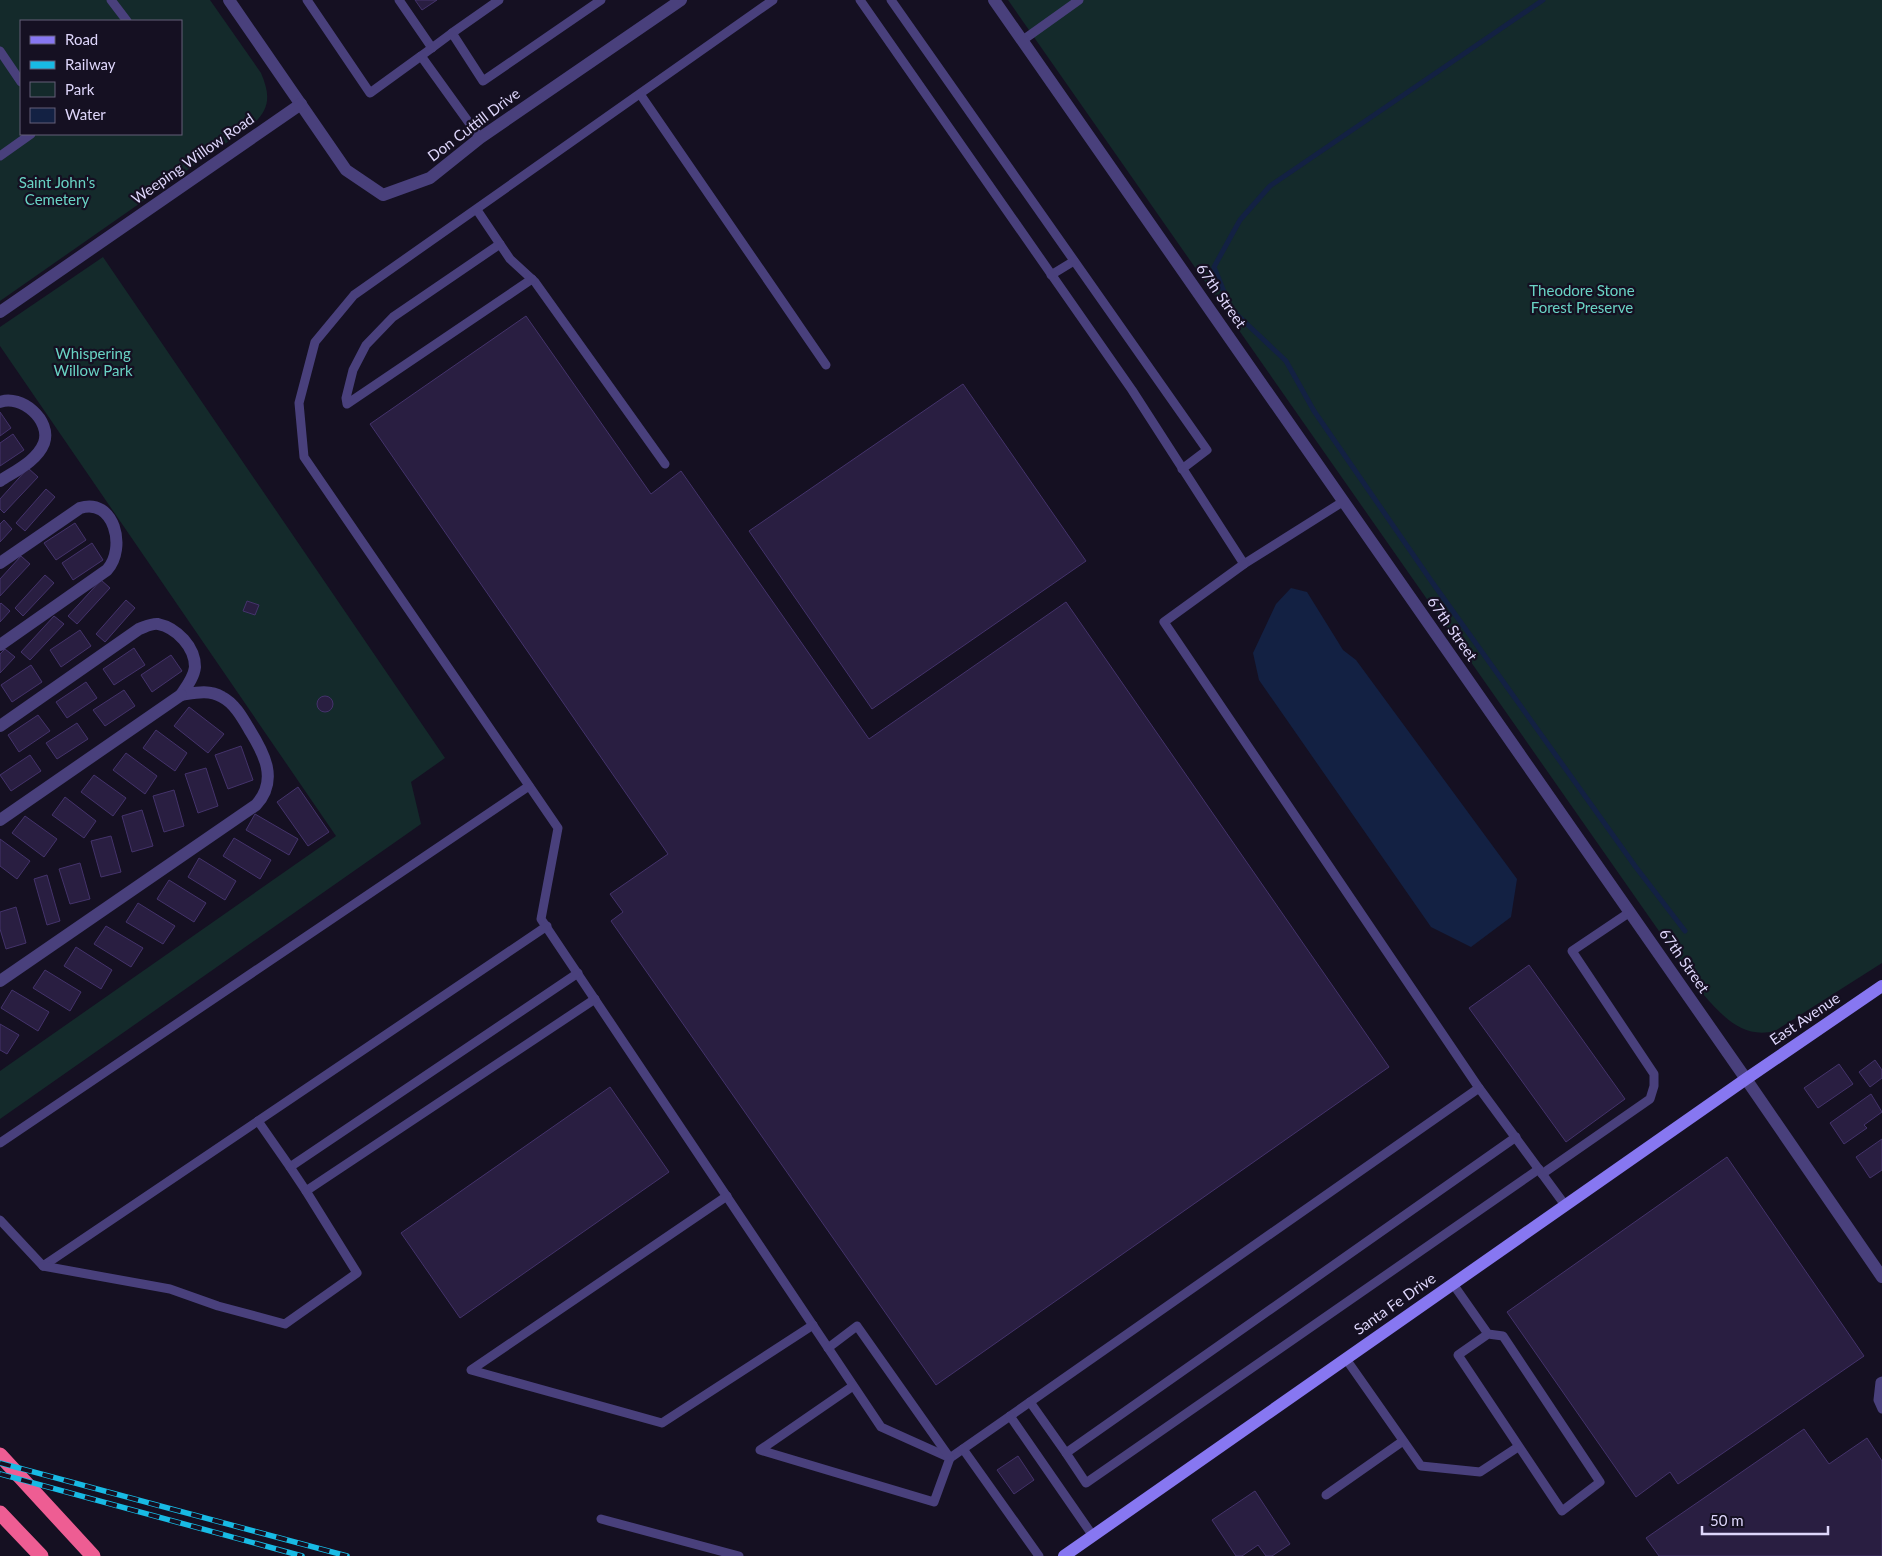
<svg xmlns="http://www.w3.org/2000/svg" width="1882" height="1556" font-family="Lato,sans-serif">
<style>
.green{fill:#142a2b;fill-rule:evenodd}
.water{fill:#132143}
.lines{fill:none;stroke-linecap:round;stroke-linejoin:round}
.stream{stroke:#132143;stroke-width:5}
.building{fill:#291e41;stroke:#44336b}
.lane{stroke:#49407c;stroke-width:9}
.street{stroke:#49407c;stroke-width:12}
.secondary{stroke:#8777f1;stroke-width:12}
.highway{stroke:#ee5d93;stroke-width:15}
.rail-casing{stroke:#18bae4;stroke-width:5.5}
.rail{stroke:#151022;stroke-width:4;stroke-dasharray:11;stroke-linecap:butt}
.labels{text-anchor:middle;stroke-width:4.5;stroke-linejoin:round;paint-order:stroke}
.street-label{font-size:15px;fill:#ded6fb;stroke:#151022}
.park-label{font-size:15px;fill:#69d3c4;stroke:#151022}
</style>
<rect width="100%" height="100%" fill="#151022"/>
<g class="green">
<path d="M0 0H210L261 73C270 94 271 109 252 125L0 301ZM21 21H181V134H21Z"/>
<path d="M1008 0H1882V963L1775 1031C1743 1039 1723 1017 1703 994Z"/>
<polygon points="103,257 445,758 411,782 421,824 0,1119 0,1071 336,836 0,346 0,327"/>
</g>
<polygon class="water" points="1291,588 1307,592 1343,650 1356,660 1517,879 1511,917 1471,947 1431,927 1259,680 1253,653 1276,604"/>
<g class="lines">
<polyline class="stream" points="1543,0 1270,186 1240,220 1214,267 1231,309 1286,361 1314,411 1432,582 1635,866 1685,931"/>
</g>
<g class="building">
<polygon points="415,0 437,0 422,10"/>
<polygon points="526,316 651,494 681,471 869,739 1066,602 1389,1067 936,1385 611,921 623,912 610,894 668,854 370,424"/>
<polygon points="963,384 1086,561 872,709 749,531"/>
<polygon points="0,412 11,428 0,436"/>
<polygon points="13,434 24,450 0,466 0,443"/>
<polygon points="28,468 38,477 4,513 0,509 0,499"/>
<polygon points="46,489 55,497 25,531 16,523"/>
<polygon points="4,520 12,529 0,542 0,524"/>
<polygon points="75,523 86,540 56,560 44,543"/>
<polygon points="92,543 103,560 73,580 62,563"/>
<polygon points="21,556 30,564 0,596 0,579"/>
<polygon points="45,575 54,583 23,616 15,608"/>
<polygon points="101,580 110,588 77,624 68,616"/>
<polygon points="126,600 135,608 105,642 96,634"/>
<polygon points="247,601 259,605 255,615 243,611"/>
<polygon points="1,603 10,611 0,622 0,604"/>
<polygon points="54,616 64,624 30,660 21,652"/>
<polygon points="80,630 91,646 61,667 50,650"/>
<polygon points="134,648 145,665 114,685 103,669"/>
<polygon points="5,649 15,657 0,673 0,654"/>
<polygon points="171,655 182,671 152,692 141,675"/>
<polygon points="31,665 42,682 12,702 1,685"/>
<polygon points="86,682 97,698 67,718 56,702"/>
<polygon points="124,690 135,706 105,726 93,710"/>
<circle cx="325" cy="704" r="8"/>
<polygon points="189,707 224,734 208,753 174,726"/>
<polygon points="38,715 50,731 19,752 8,735"/>
<polygon points="77,723 88,739 57,759 46,743"/>
<polygon points="156,730 187,753 175,771 143,748"/>
<polygon points="241,746 253,780 228,789 215,755"/>
<polygon points="126,753 157,776 145,794 113,770"/>
<polygon points="30,755 41,771 11,791 0,775"/>
<polygon points="206,768 218,806 198,813 185,774"/>
<polygon points="94,775 126,798 113,816 81,792"/>
<polygon points="298,787 329,832 308,846 277,802"/>
<polygon points="174,790 184,826 164,832 153,796"/>
<polygon points="65,797 96,821 84,838 52,815"/>
<polygon points="142,810 153,846 132,852 122,816"/>
<polygon points="255,814 298,839 289,855 246,830"/>
<polygon points="25,816 57,839 44,857 12,833"/>
<polygon points="111,836 121,872 101,877 91,841"/>
<polygon points="234,838 271,860 260,879 223,856"/>
<polygon points="0,839 30,861 17,879 0,866"/>
<polygon points="199,858 236,881 225,900 188,877"/>
<polygon points="80,863 90,899 70,904 59,869"/>
<polygon points="47,875 60,921 47,925 34,879"/>
<polygon points="169,880 206,903 194,922 157,899"/>
<polygon points="138,903 175,926 163,944 126,922"/>
<polygon points="16,907 26,943 6,949 0,929 0,912"/>
<polygon points="106,926 143,948 131,967 94,944"/>
<polygon points="76,947 112,970 101,989 64,966"/>
<polygon points="1529,965 1625,1099 1566,1142 1469,1008"/>
<polygon points="45,970 81,992 70,1011 33,988"/>
<polygon points="12,990 49,1012 38,1031 1,1008"/>
<polygon points="0,1024 19,1035 7,1054 0,1050"/>
<polygon points="1875,1060 1882,1070 1882,1078 1870,1087 1859,1072"/>
<polygon points="1839,1064 1853,1084 1818,1108 1804,1088"/>
<polygon points="610,1087 669,1172 460,1318 401,1233"/>
<polygon points="1871,1094 1882,1112 1864,1125 1867,1128 1844,1144 1830,1123"/>
<polygon points="1882,1139 1882,1170 1870,1178 1856,1157"/>
<polygon points="1727,1157 1864,1356 1678,1484 1670,1472 1636,1497 1507,1312"/>
<polygon points="1804,1429 1829,1464 1867,1438 1882,1461 1882,1556 1659,1556 1646,1538"/>
<polygon points="1018,1456 1034,1480 1014,1494 997,1470"/>
<polygon points="1255,1491 1290,1544 1272,1556 1266,1556 1258,1545 1242,1556 1236,1556 1212,1520"/>
</g>
<g class="lines">
<g class="lane">
<polyline points="111,0 127,21"/>
<polyline points="307,0 370,93 421,56"/>
<polyline points="399,0 432,48"/>
<polyline points="773,0 354,295 315,342 299,403 304,457 558,828 541,919 881,1427 950,1458 1479,1088 1565,1205"/>
<polyline points="860,0 1132,390 1244,564 1344,501"/>
<polyline points="891,0 1207,450 1182,469"/>
<polyline points="452,33 499,0"/>
<polyline points="1023,40 1079,0"/>
<polyline points="0,51 21,82"/>
<polyline points="640,94 826,365"/>
<polyline points="480,138 421,56 452,33 483,81 601,0"/>
<polyline points="0,156 31,134"/>
<polyline points="477,210 510,259 535,282 665,464"/>
<polyline points="500,244 393,317 366,345 353,370 346,398 347,404 532,279"/>
<polyline points="1051,275 1074,261"/>
<polyline points="1244,564 1164,622 1479,1088"/>
<polyline points="578,973 290,1167 306,1191 595,999"/>
<polyline points="258,1121 290,1167"/>
<polyline points="0,1143 529,786"/>
<polyline points="1542,1174 1650,1099 1654,1086 1654,1074 1572,951 1630,912"/>
<polyline points="727,1196 471,1370 662,1423 813,1325"/>
<polyline points="0,1220 43,1266 547,926"/>
<polyline points="43,1266 170,1289 218,1306 285,1324 357,1273 306,1191"/>
<polyline points="1453,1284 1488,1334 1458,1355 1562,1511 1600,1482 1503,1336 1488,1334"/>
<polyline points="828,1348 857,1326 950,1458 934,1502 760,1450 853,1386"/>
<polyline points="1346,1359 1421,1466 1480,1472 1518,1447"/>
<polyline points="1882,1381 1880,1382 1878,1400 1882,1409"/>
<polyline points="1030,1402 1066,1453 1516,1137"/>
<polyline points="1010,1416 1093,1536"/>
<polyline points="963,1449 1039,1556"/>
<polyline points="1066,1453 1086,1483 1539,1169"/>
<polyline points="1326,1495 1403,1441"/>
<polyline points="601,1519 739,1556"/>
</g>
<g class="street">
<polyline points="229,0 346,170 383,195 430,178 480,138 681,0"/>
<polyline points="994,0 1746,1079 1882,1277"/>
<polyline points="0,312 301,104"/>
<path d="M0 402C21 394 52 420 44 443 37 461 15 471 0 481"/>
<path d="M0 563 80 508C114 497 127 548 107 570L0 645"/>
<path d="M0 726 139 629C145 627 152 623 158 624 177 628 195 647 195 667 194 677 187 686 181 695 194 693 209 689 222 697 234 703 242 717 249 729 264 753 279 780 256 805L0 981"/>
<polyline points="0,820 181,695"/>
</g>
<polyline class="secondary" points="1064,1556 1746,1079 1882,986"/>
<g class="highway">
<polyline points="0,1455 93,1556"/>
<polyline points="0,1513 41,1556"/>
</g>
<defs>
<g id="rail">
<polyline points="0,1463 347,1556"/>
<polyline points="0,1474 302,1556"/>
</g>
</defs>
<use href="#rail" class="rail-casing"/>
<use href="#rail" class="rail"/>
</g>
<g class="labels">
<g class="street-label">
<text transform="translate(474 125) rotate(-37)" y="5">Don Cuttill Drive</text>
<text transform="translate(193 159) rotate(-35)" y="5">Weeping Willow Road</text>
<text transform="translate(1221 296) rotate(55)" y="5">67th Street</text>
<text transform="translate(1452 629) rotate(55)" y="5">67th Street</text>
<text transform="translate(1684 961) rotate(55)" y="5">67th Street</text>
<text transform="translate(1805 1019) rotate(-34)" y="5">East Avenue</text>
<text transform="translate(1395 1304) rotate(-35)" y="5">Santa Fe Drive</text>
</g>
<g class="park-label">
<text x="57" y="188">Saint John's<tspan x="57" dy="17">Cemetery</tspan></text>
<text x="1582" y="296">Theodore Stone<tspan x="1582" dy="17">Forest Preserve</tspan></text>
<text x="93" y="359">Whispering<tspan x="93" dy="17">Willow Park</tspan></text>
</g>
</g>
<rect x="20" y="20" width="162" height="115" fill="#151022" stroke="#655f79"/>
<rect x="30" y="36" width="25" height="8" fill="#8777f1" stroke="#655f79"/>
<text x="65" y="45" font-size="15" fill="#ded6fb">Road</text>
<rect x="30" y="61" width="25" height="8" fill="#18bae4" stroke="#655f79"/>
<text x="65" y="70" font-size="15" fill="#ded6fb">Railway</text>
<rect x="30" y="82" width="25" height="15" fill="#142a2b" stroke="#655f79"/>
<text x="65" y="95" font-size="15" fill="#ded6fb">Park</text>
<rect x="30" y="108" width="25" height="15" fill="#132143" stroke="#655f79"/>
<text x="65" y="120" font-size="15" fill="#ded6fb">Water</text>
<path d="M1702 1526v8h126v-8" fill="none" stroke="#ded6fb" stroke-width="2.5"/>
<text x="1710" y="1526" font-size="15" fill="#ded6fb" stroke="#151022" stroke-width="4" paint-order="stroke">50 m</text>
</svg>
